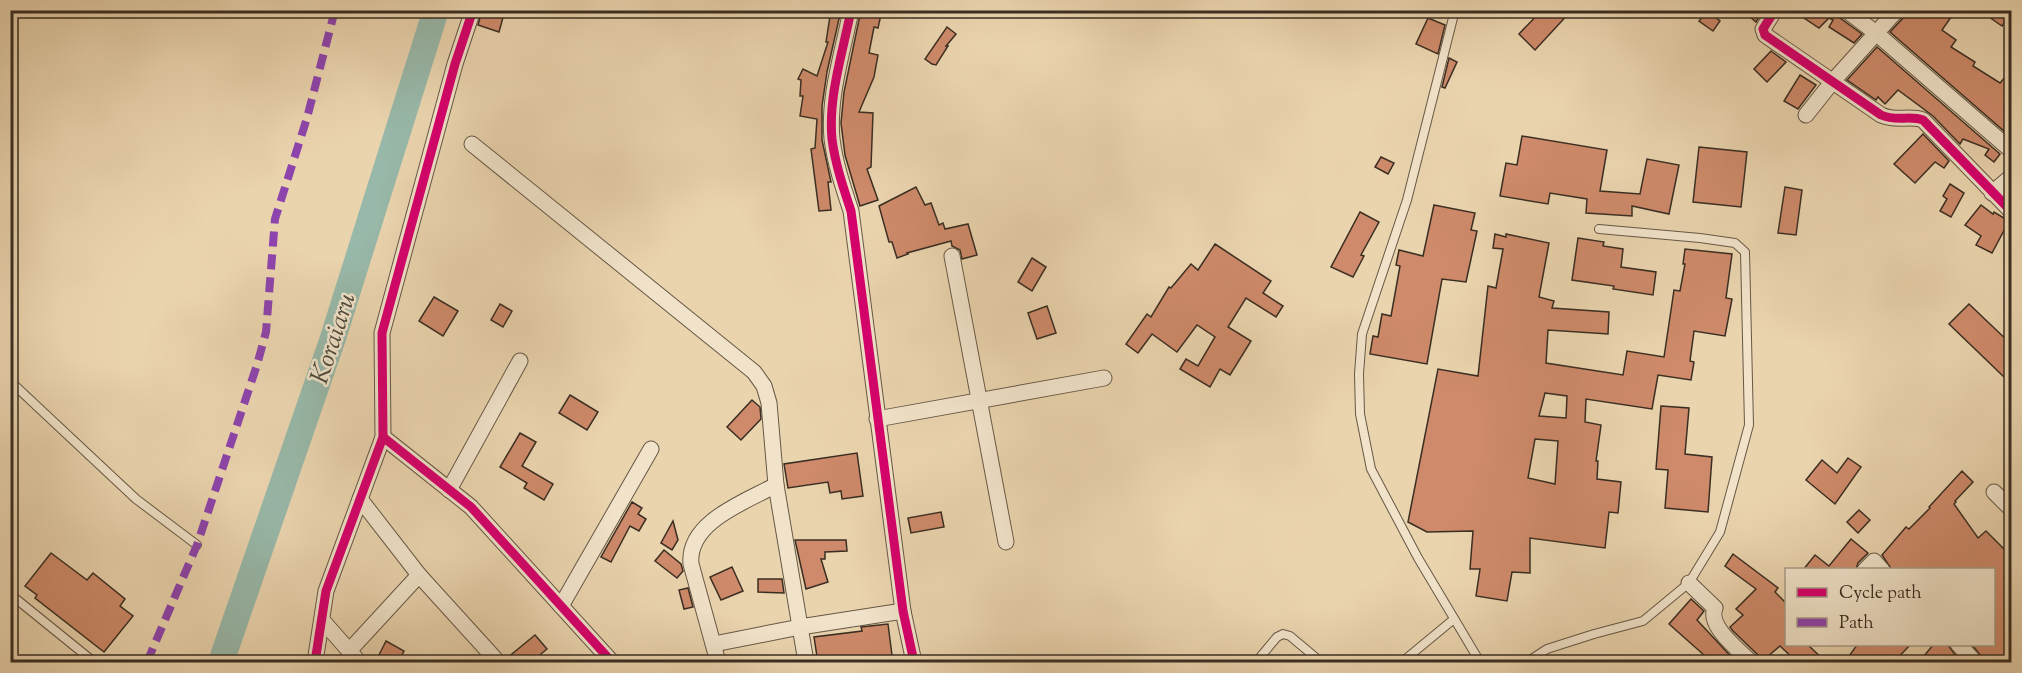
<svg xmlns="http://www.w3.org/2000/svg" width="2022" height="673" font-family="'Sorts Mill Goudy',serif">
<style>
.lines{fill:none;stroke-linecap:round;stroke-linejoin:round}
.river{stroke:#98b8a9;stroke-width:26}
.building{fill:#ce8a6a;stroke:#3a2e22;stroke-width:1.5;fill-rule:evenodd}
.lane-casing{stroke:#665845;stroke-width:10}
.street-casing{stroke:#665845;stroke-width:17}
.lane{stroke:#f1e3ca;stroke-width:8}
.street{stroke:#f1e3ca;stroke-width:15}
.quiet{stroke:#8e44ad;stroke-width:8;stroke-dasharray:15 8;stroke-linecap:butt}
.cycleway-casing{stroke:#f1e3ca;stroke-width:13}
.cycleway{stroke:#d6006c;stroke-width:9}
.labels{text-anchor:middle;stroke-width:5;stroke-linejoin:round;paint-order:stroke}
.water-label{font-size:26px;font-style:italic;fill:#4d4a3d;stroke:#f1e3ca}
</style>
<rect width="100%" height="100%" fill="#ead4ae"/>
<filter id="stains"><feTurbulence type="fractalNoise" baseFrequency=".00333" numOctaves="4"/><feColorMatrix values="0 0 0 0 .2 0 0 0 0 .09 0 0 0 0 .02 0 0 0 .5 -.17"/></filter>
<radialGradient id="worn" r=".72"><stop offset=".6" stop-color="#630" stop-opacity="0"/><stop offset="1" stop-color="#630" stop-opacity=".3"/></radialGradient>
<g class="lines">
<polyline class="river" points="221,662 332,341 436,10"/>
</g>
<g class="building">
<polygon points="482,10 505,10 499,32 478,25"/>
<polygon points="831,10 841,10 827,72 822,106 822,140 831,182 828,182 831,210 819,211 811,149 815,148 817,119 800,116 803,96 800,96 801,80 798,79 803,69 817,76 828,42 826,42"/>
<polygon points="861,10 882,10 878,28 874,27 869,53 878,55 874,77 859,112 873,113 871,167 867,169 878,200 860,206 845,155 841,123 844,92"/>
<polygon points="1542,10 1572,10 1535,50 1519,34"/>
<polygon points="1742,10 1763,10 1756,22"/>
<polygon points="1792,10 1836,10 1840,18 1862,34 1854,43 1829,27 1833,20 1829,18 1819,28"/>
<polygon points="1907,10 1956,10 1942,30 1956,40 1951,47 1975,62 1973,66 2000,83 2012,69 2012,138 1890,32 1904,17"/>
<polygon points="1979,10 2012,10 2012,11 2002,26"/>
<polygon points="1707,11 1720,21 1713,31 1699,21"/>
<polygon points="1428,18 1445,25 1438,54 1416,44"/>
<polygon points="947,27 956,34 946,46 948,46 936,65 932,64 925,59"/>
<polygon points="1877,47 2000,154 1994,162 1985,155 1989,149 1963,139 1960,144 1933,116 1898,90 1885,104 1878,97 1876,100 1847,80"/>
<polygon points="1771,51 1786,62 1767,82 1754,69"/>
<polygon points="1449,58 1457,62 1445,88 1442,87"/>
<polygon points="1800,75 1816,85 1798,109 1784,101"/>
<polygon points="1923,134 1949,161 1944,168 1935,162 1915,183 1894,164"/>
<polygon points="1522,136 1607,150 1600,191 1640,194 1647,159 1679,165 1669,214 1632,206 1632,216 1586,213 1587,199 1550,193 1548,204 1500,196 1506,163 1517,165"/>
<polygon points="1699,147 1747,152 1741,207 1693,202"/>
<polygon points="1381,157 1394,163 1388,174 1375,167"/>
<polygon points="1950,184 1964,193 1951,217 1940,211 1947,199 1943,196"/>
<polygon points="916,187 925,205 931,203 939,225 943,223 945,229 968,224 977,255 962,259 960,250 952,246 951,241 907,253 908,254 897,258 892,242 889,242 879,206"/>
<polygon points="1785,187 1802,190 1796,235 1778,233"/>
<polygon points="1434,205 1475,213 1471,230 1477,231 1466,282 1442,279 1427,364 1370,354 1373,336 1378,337 1382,314 1391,316 1400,266 1396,265 1399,250 1423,256"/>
<polygon points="1981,205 1993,214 1994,212 2009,221 1992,253 1976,245 1981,236 1965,225"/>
<polygon points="1360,212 1379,222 1361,255 1364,256 1353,277 1331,267"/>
<path d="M1495 234 1506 237V234L1549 243 1539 297 1554 301 1552 308 1609 312 1608 334 1548 330 1546 363 1623 375 1627 351 1664 357 1674 290 1680 291 1685 264H1683L1685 249 1732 254 1726 298 1732 299 1725 336 1694 331 1690 361 1694 362 1691 380 1658 375 1652 409 1586 399 1585 422 1601 425 1596 461H1598L1597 479 1621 482 1618 513 1609 512 1605 548 1530 538V573L1512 572 1507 601 1476 596 1480 569H1470L1473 531 1427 532 1408 522 1438 369 1478 376 1488 286 1496 288 1503 249 1493 248ZM1545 393 1567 396 1566 418 1539 416ZM1535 439 1558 441 1555 484 1528 478Z"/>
<polygon points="1578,238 1604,242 1603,246 1623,249 1621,267 1656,272 1653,295 1613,289 1614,286 1572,280"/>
<polygon points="1215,244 1271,281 1263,293 1283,306 1276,317 1246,298 1228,327 1251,341 1230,375 1220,369 1210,387 1180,369 1186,359 1198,366 1215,337 1197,325 1177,352 1152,334 1138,353 1126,344 1147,314 1151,317 1169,287 1171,288 1191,264 1198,270"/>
<polygon points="1032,258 1046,267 1032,291 1018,282"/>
<polygon points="434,297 458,311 443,336 419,321"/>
<polygon points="500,304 512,311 503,327 491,320"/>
<polygon points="1969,304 2012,345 2012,379 2006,375 2004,377 1949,324"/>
<polygon points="1047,306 1056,333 1037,339 1028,313"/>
<polygon points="570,395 598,412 587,430 559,413"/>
<polygon points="752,400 760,407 761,419 741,440 727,427"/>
<polygon points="1661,406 1689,408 1685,454 1712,457 1708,512 1665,508 1668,470 1656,469"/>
<polygon points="520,433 536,442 522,466 553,484 544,500 524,488 527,483 500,467"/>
<polygon points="857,453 863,496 842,499 841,491 830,493 828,482 788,488 784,464"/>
<polygon points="1848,458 1861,467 1835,504 1806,480 1822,460 1837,473"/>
<polygon points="1962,471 1973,482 1955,501 1956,502 1954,504 1978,538 1986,531 2005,550 2012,544 2012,571 2004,577 2012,584 2012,663 1987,663 1972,645 1994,645 1994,570 1892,570 1882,555 1906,527 1909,529 1930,508 1929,507"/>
<polygon points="632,502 642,508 638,514 646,519 639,531 630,526 611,562 601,557"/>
<polygon points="1859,510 1870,520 1858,533 1847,522"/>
<polygon points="941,512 944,527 911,533 908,518"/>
<polygon points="673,521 678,540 672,550 661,543"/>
<polygon points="1851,539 1868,553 1858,563 1856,570 1803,570 1815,555 1829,566"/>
<polygon points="795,540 846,540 847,551 825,552 825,559 821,559 828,582 806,589"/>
<polygon points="664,550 681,564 683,571 677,578 655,561"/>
<polygon points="51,553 87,580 93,573 125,599 120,606 133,616 104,652 35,598 37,595 25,586"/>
<polygon points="1733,554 1778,588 1775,592 1786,603 1786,645 1808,645 1827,663 1798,663 1780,646 1761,662 1758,655 1733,631 1730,627 1743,615 1736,609 1756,589 1725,566"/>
<polygon points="732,567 743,591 721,600 710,577"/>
<polygon points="758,579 782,579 784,593 758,592"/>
<polygon points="688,588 693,607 684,609 679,590"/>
<polygon points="1691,599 1704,611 1697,620 1737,663 1698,663 1704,655 1669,624"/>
<polygon points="888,624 893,663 818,663 814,637 862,631 861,627"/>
<polygon points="535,635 547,649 530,663 507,663 507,658"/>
<polygon points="386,641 404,651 398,663 375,663"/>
<polygon points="1857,645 1910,645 1893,663 1844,663"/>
<polygon points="1933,645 1948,645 1956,656 1951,663 1931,663 1924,656"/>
</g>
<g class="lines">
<defs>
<g id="lane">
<polyline points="1455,10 1407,200 1362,334 1359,374 1360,414 1371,469 1418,558 1480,662"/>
<polyline points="10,381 136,499 197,545"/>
<polyline points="10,594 94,662"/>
<polyline points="1256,662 1277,637 1283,634 1290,636 1321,662"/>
<polyline points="1402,662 1454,619"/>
<polyline points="1527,662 1547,649 1594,634 1643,621 1689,583 1720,532 1749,425 1745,252 1735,243 1700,238 1599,229"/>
</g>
<g id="street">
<path d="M851 10C843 52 828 96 832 139 835 163 843 187 851 211L903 611 914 662"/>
<path d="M1775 10 1763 29 1765 35 1881 115C1897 122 1909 115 1923 120L2012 212"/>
<polyline points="1846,10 1876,33 2012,151"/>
<polyline points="1806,115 1833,81 1897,10"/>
<polyline points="472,144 754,372 764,386 769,403 776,485 806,662"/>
<polyline points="1992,193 2012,176"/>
<polyline points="952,256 1006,542"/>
<polyline points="877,419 1104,378"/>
<polyline points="383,437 471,507 612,662"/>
<polyline points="449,490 520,361"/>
<polyline points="1994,492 2012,510"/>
<polyline points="360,499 419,575 498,662"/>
<polyline points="1865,570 1874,561 1882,570"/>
<path d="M1689 583 1715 608C1707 626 1739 650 1751 662"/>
<polyline points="561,606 651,449"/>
<polyline points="322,620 359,662"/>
<polyline points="714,644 800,627 903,611"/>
<polyline points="1958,644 1975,662"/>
<polyline points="349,651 419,575"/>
<polyline points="315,662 326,591 383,437 382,333 455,64 473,10"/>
<path d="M718 662 691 564C687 522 745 502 776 485"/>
</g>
</defs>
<use href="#lane" class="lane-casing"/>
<use href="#street" class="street-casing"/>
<use href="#lane" class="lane"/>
<use href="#street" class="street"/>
<polyline class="quiet" points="147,662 197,545 257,365 266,332 275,219 307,118 335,10"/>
<defs>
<g id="cycleway">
<path d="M851 10C843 52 828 96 832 139 835 163 843 187 851 211L903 611 914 662"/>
<path d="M1775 10 1763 29 1765 35 1881 115C1897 122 1909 115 1923 120L2012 212"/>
<polyline points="383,437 471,507 612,662"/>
<polyline points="315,662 326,591 383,437 382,333 455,64 473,10"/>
</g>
</defs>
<use href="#cycleway" class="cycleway-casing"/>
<use href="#cycleway" class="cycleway"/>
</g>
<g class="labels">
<g class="water-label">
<text transform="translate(332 338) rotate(-72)" y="9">Koraiaru</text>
</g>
</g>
<rect width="2022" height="673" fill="none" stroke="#ead4ae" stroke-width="36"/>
<rect x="12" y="12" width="1998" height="649" fill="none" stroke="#3a2e22" stroke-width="3"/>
<rect x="18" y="18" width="1986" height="637" fill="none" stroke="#3a2e22" stroke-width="1.5"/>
<rect x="1785" y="568" width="210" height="78" fill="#f1e3ca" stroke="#a89b87" stroke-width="1.5"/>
<rect x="1797" y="588" width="30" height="9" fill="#d6006c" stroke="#a89b87" stroke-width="1.5"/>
<text x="1839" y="598" font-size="18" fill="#3a2e22">Cycle path</text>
<rect x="1797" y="618" width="30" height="9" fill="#8e44ad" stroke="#a89b87" stroke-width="1.5"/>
<text x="1839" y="628" font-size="18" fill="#3a2e22">Path</text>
<rect width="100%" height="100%" filter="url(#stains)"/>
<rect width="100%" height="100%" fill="url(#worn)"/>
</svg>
